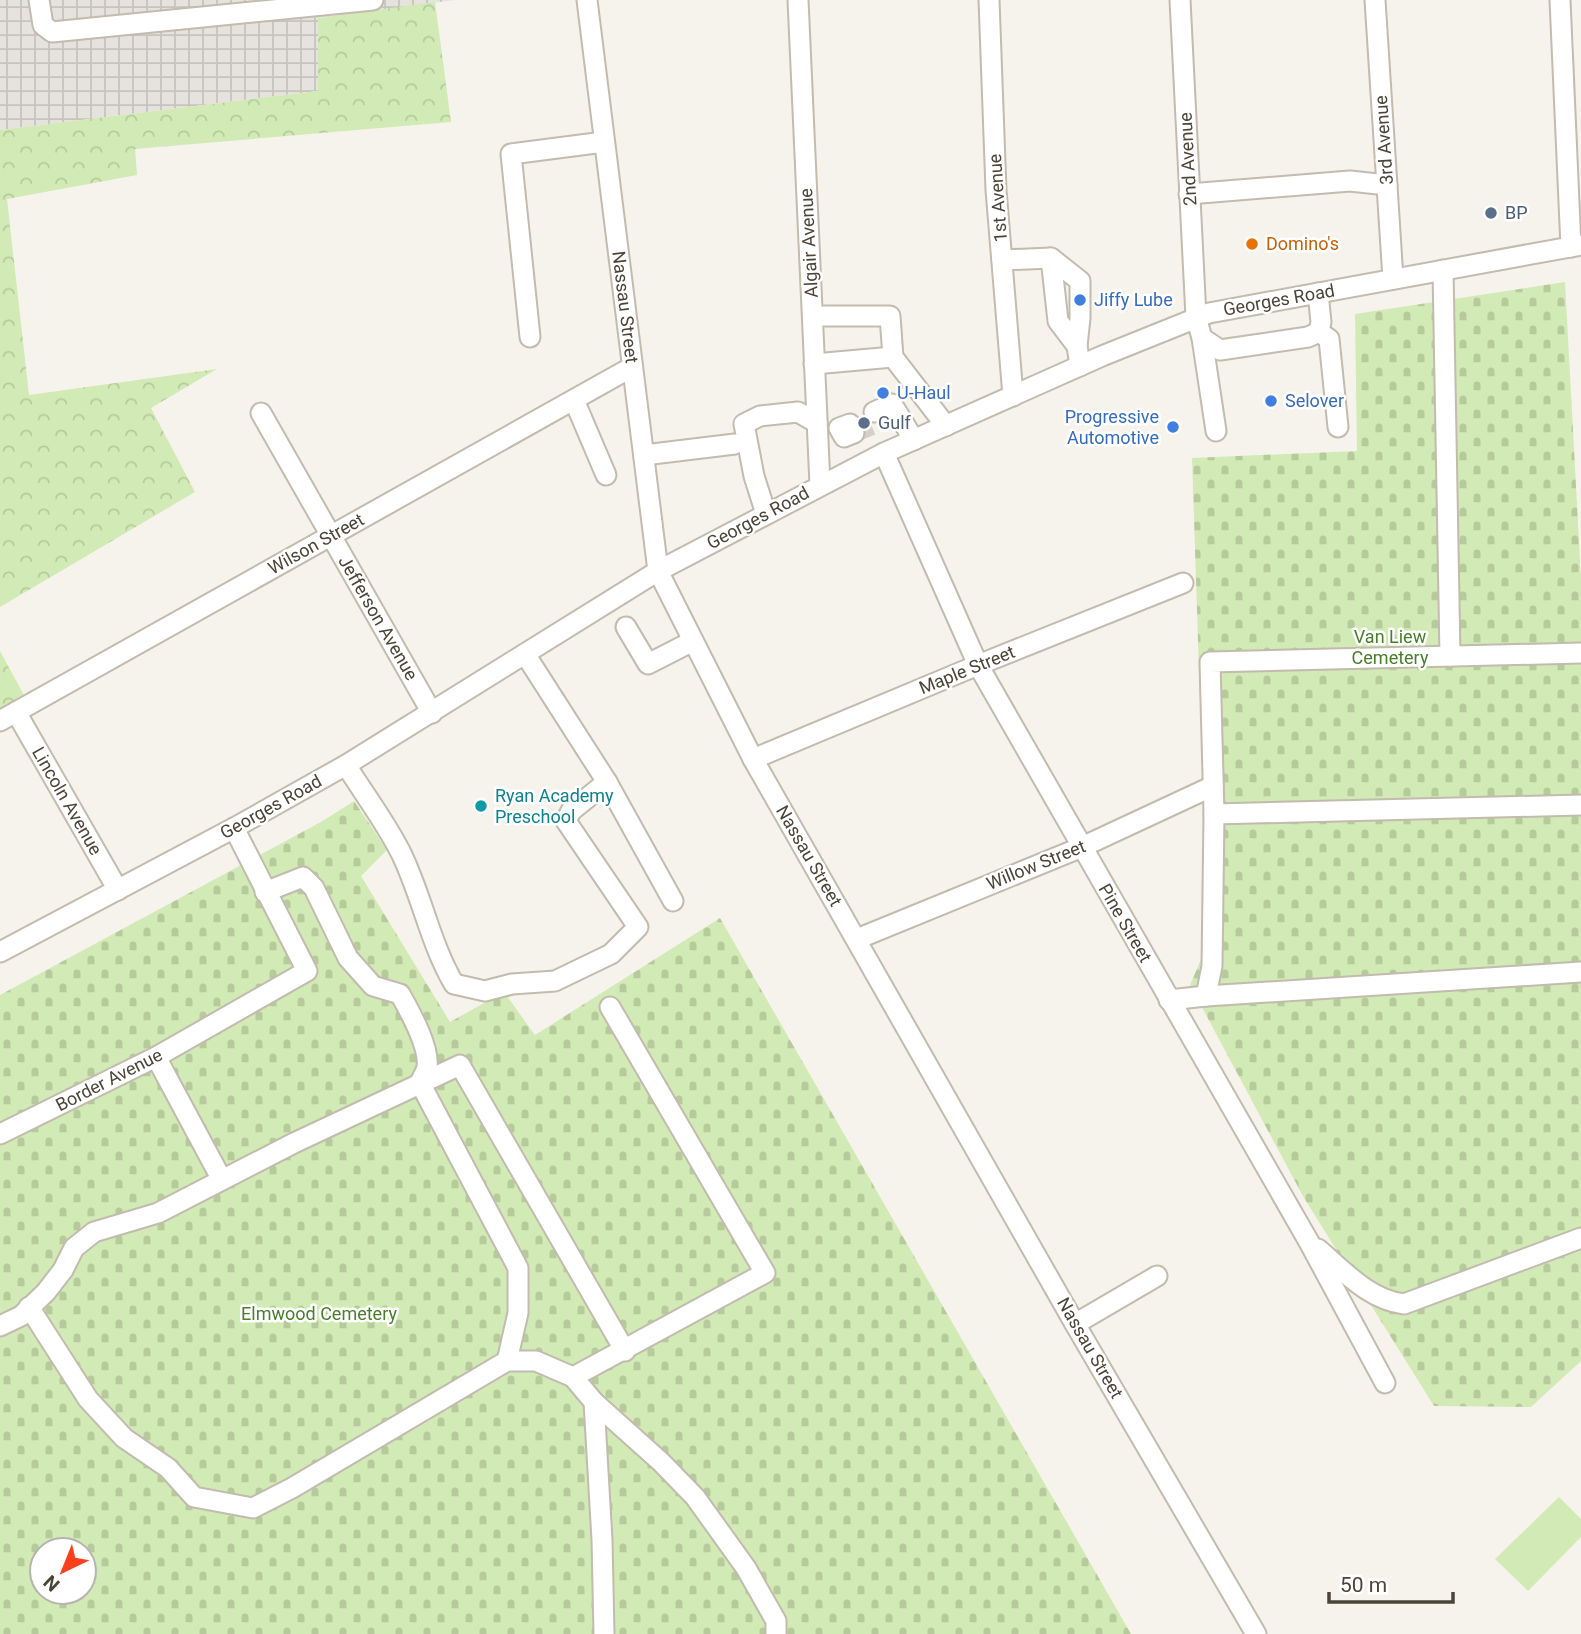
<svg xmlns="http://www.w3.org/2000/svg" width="1581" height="1634" font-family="Roboto,sans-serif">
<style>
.industrial{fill:url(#industrial-grid)}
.green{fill:#d2eab5}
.forest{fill:url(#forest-crowns)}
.cemetery{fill:url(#cemetery-stones);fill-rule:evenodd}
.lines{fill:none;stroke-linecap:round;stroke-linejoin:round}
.minor-tunnel{stroke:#d4d0c8;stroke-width:19;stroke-dasharray:19 10;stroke-linecap:butt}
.minor-casing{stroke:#c2bbae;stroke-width:23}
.minor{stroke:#fff;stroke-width:19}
.service-dot{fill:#5c6f8a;stroke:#fff;stroke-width:2.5}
.food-dot{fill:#e8710a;stroke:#fff;stroke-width:2.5}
.shop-dot{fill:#3f7fe0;stroke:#fff;stroke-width:2.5}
.culture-dot{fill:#0f9aa8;stroke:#fff;stroke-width:2.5}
.labels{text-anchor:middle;stroke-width:5;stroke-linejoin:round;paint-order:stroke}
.street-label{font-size:18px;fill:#4b4439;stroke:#fff}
.service-label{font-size:18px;fill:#4e5e75;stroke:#fff;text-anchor:start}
.food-label{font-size:18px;fill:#c56008;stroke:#fff;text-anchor:start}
.shop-label{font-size:18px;fill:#366cbe;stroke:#fff;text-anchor:start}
.park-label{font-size:18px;fill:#4a7f2a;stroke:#fff}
.culture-label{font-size:18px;fill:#0d838f;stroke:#fff;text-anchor:start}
</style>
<defs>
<pattern id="industrial-grid" width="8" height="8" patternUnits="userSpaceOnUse" patternTransform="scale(1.75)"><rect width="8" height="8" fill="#e6e2dd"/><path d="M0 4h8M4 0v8" fill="none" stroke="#c7c3be"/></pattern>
<pattern id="forest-crowns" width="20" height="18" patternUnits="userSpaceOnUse" patternTransform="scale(1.75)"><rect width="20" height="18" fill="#d2eab5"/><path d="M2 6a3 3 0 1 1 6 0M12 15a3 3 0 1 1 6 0" fill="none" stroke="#b6ca9c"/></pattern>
<pattern id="cemetery-stones" width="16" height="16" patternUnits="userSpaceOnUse" patternTransform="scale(1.75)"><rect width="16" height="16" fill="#d2eab5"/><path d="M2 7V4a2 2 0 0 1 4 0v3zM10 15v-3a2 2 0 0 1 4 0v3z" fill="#b6ca9c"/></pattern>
</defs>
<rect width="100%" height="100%" fill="#f6f3ec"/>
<polygon class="industrial" points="0,0 455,0 318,18 318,91 0,130"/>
<polygon class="green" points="1559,1497 1581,1519 1581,1537 1528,1591 1495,1559"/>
<g class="forest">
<polygon points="435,2 451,122 135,149 137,175 7,199 29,395 217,369 151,408 195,492 0,607 0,130 318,91 318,18"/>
<polygon points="0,651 25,697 0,711"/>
</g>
<g class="cemetery">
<polygon points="1565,282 1581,579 1581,1361 1531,1407 1434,1406 1304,1198 1190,985 1208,943 1192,458 1357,451 1355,314"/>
<path d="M354 801 387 850 361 876 450 1022 504 992 535 1035 720 918 1131 1634H0V995L321 822ZM42 1550H84V1592H42Z"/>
</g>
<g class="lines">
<polyline class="minor-tunnel" points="854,433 878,423"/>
<defs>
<g id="minor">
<polyline points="39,0 43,25 52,32 373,0"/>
<polyline points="587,0 658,571 753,759 1075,1324 1256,1634"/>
<polyline points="798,0 820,485"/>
<polyline points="989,0 996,190 1013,396"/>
<polyline points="1180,0 1196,317 1202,338 1220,350 1308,337 1319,332 1321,322 1318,293"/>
<polyline points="1375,0 1393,279"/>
<polyline points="1560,0 1571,247"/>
<polyline points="1189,194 1350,181 1387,185"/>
<polyline points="1051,258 1080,281 1080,318 1077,346"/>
<polyline points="1002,260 1051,258 1058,321 1077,346 1080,366"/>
<polyline points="1443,270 1450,656"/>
<polyline points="813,316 890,316 893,357 946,426"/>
<polyline points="1319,332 1329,339 1338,427"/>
<polyline points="530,337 511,154 604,142"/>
<polyline points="1202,338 1216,431"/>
<polyline points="814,364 893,357"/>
<polyline points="574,400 606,475"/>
<polyline points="874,412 892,404 914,440"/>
<polyline points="261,413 432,713"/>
<polyline points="850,424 839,428 844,437 854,433"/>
<polyline points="884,453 978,665 1309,1242 1385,1383"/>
<polyline points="644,455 735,444"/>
<polyline points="766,514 754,476 744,424 760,416 798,412 817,423"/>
<polyline points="626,627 648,664 693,641"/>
<polyline points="525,654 607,782 673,901"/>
<polyline points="16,712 118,890"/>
<polyline points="0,721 632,367"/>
<polyline points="753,759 978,665 1183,583"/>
<path d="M346 765C364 794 386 823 401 853 422 896 430 943 454 984L485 991 512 984 555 981 611 954 638 927 566 821 571 811 607 782"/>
<polyline points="1214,814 1581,805"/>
<path d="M265 892 303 877 314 888 348 958 373 986 400 994C410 1012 430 1047 427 1067 426 1072 422 1078 420 1083L518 1268V1313L507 1361"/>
<polyline points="857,939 1082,847 1213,786"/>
<polyline points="0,952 234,828 346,765 658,571 884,453 1102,356 1209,313 1581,245"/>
<polyline points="1206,996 1581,972"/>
<polyline points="1169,1000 1206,996 1212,966 1214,814 1210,662 1581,653"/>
<polyline points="156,1057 222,1180"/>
<polyline points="0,1134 156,1057 307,971 234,828"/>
<path d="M1318 1249C1344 1271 1369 1300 1404 1304L1581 1238"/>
<polyline points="29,1307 88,1399 124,1438 168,1468 194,1497 253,1508 292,1488 507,1361 536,1361 573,1377 765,1273 610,1007"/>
<polyline points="1075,1324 1157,1276"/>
<polyline points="0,1326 21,1316 46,1292 63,1270 74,1248 94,1232 158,1213 294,1143 460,1065 625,1351"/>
<polyline points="573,1377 594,1402 602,1540 604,1634"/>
<polyline points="594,1402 661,1462 695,1497 746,1568 776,1621 776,1634"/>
</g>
</defs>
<use href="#minor" class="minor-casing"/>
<use href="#minor" class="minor"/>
</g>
<g class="service-dot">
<circle cx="1491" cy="213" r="7"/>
<circle cx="864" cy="423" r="7"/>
</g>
<circle class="food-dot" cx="1252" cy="244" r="7"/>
<g class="shop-dot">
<circle cx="1080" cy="300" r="7"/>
<circle cx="883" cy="393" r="7"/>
<circle cx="1271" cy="401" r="7"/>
<circle cx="1173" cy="427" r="7"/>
</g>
<circle class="culture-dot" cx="481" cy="806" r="7"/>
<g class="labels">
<g class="street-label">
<text transform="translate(1384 140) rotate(-94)" y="6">3rd Avenue</text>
<text transform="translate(1188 159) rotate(-93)" y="6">2nd Avenue</text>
<text transform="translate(998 198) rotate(-94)" y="6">1st Avenue</text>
<text transform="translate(809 243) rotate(-93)" y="6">Algair Avenue</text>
<text transform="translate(1279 300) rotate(-10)" y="6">Georges Road</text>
<text transform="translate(625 307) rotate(83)" y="6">Nassau Street</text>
<text transform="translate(758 518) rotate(-28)" y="6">Georges Road</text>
<text transform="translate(316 544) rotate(-29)" y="6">Wilson Street</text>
<text transform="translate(378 618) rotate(60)" y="6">Jefferson Avenue</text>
<text transform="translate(967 670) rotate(-22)" y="6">Maple Street</text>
<text transform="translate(67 801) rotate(60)" y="6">Lincoln Avenue</text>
<text transform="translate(271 807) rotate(-29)" y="6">Georges Road</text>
<text transform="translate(809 856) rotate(60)" y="6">Nassau Street</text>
<text transform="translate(1036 865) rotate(-22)" y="6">Willow Street</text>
<text transform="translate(1125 923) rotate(60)" y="6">Pine Street</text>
<text transform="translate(109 1080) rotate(-27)" y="6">Border Avenue</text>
<text transform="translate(1090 1348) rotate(60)" y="6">Nassau Street</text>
</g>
<g class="service-label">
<text x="1505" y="219">BP</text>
<text x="878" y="429">Gulf</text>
</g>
<g class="food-label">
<text x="1266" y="250">Domino's</text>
</g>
<g class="shop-label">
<text x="1094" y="306">Jiffy Lube</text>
<text x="897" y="399">U-Haul</text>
<text x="1285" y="407">Selover</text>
<text x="1159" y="423" text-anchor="end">Progressive<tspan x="1159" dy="21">Automotive</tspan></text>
</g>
<g class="park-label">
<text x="1390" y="643">Van Liew<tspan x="1390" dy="21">Cemetery</tspan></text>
<text x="319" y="1320">Elmwood Cemetery</text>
</g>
<g class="culture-label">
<text x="495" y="802">Ryan Academy<tspan x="495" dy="21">Preschool</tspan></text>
</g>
</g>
<g transform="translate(63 1571) rotate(223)"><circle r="33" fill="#ffffff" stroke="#b7b4b0" stroke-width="2"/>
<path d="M0-5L12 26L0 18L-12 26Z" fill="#fc3f1d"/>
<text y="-10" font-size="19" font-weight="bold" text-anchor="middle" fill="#4b4439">N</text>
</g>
<path d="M1329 1592v10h124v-10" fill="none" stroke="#4b4439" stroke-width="3.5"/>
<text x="1340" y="1592" font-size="21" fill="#4b4439" stroke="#ffffff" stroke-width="5" paint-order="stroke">50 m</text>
</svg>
